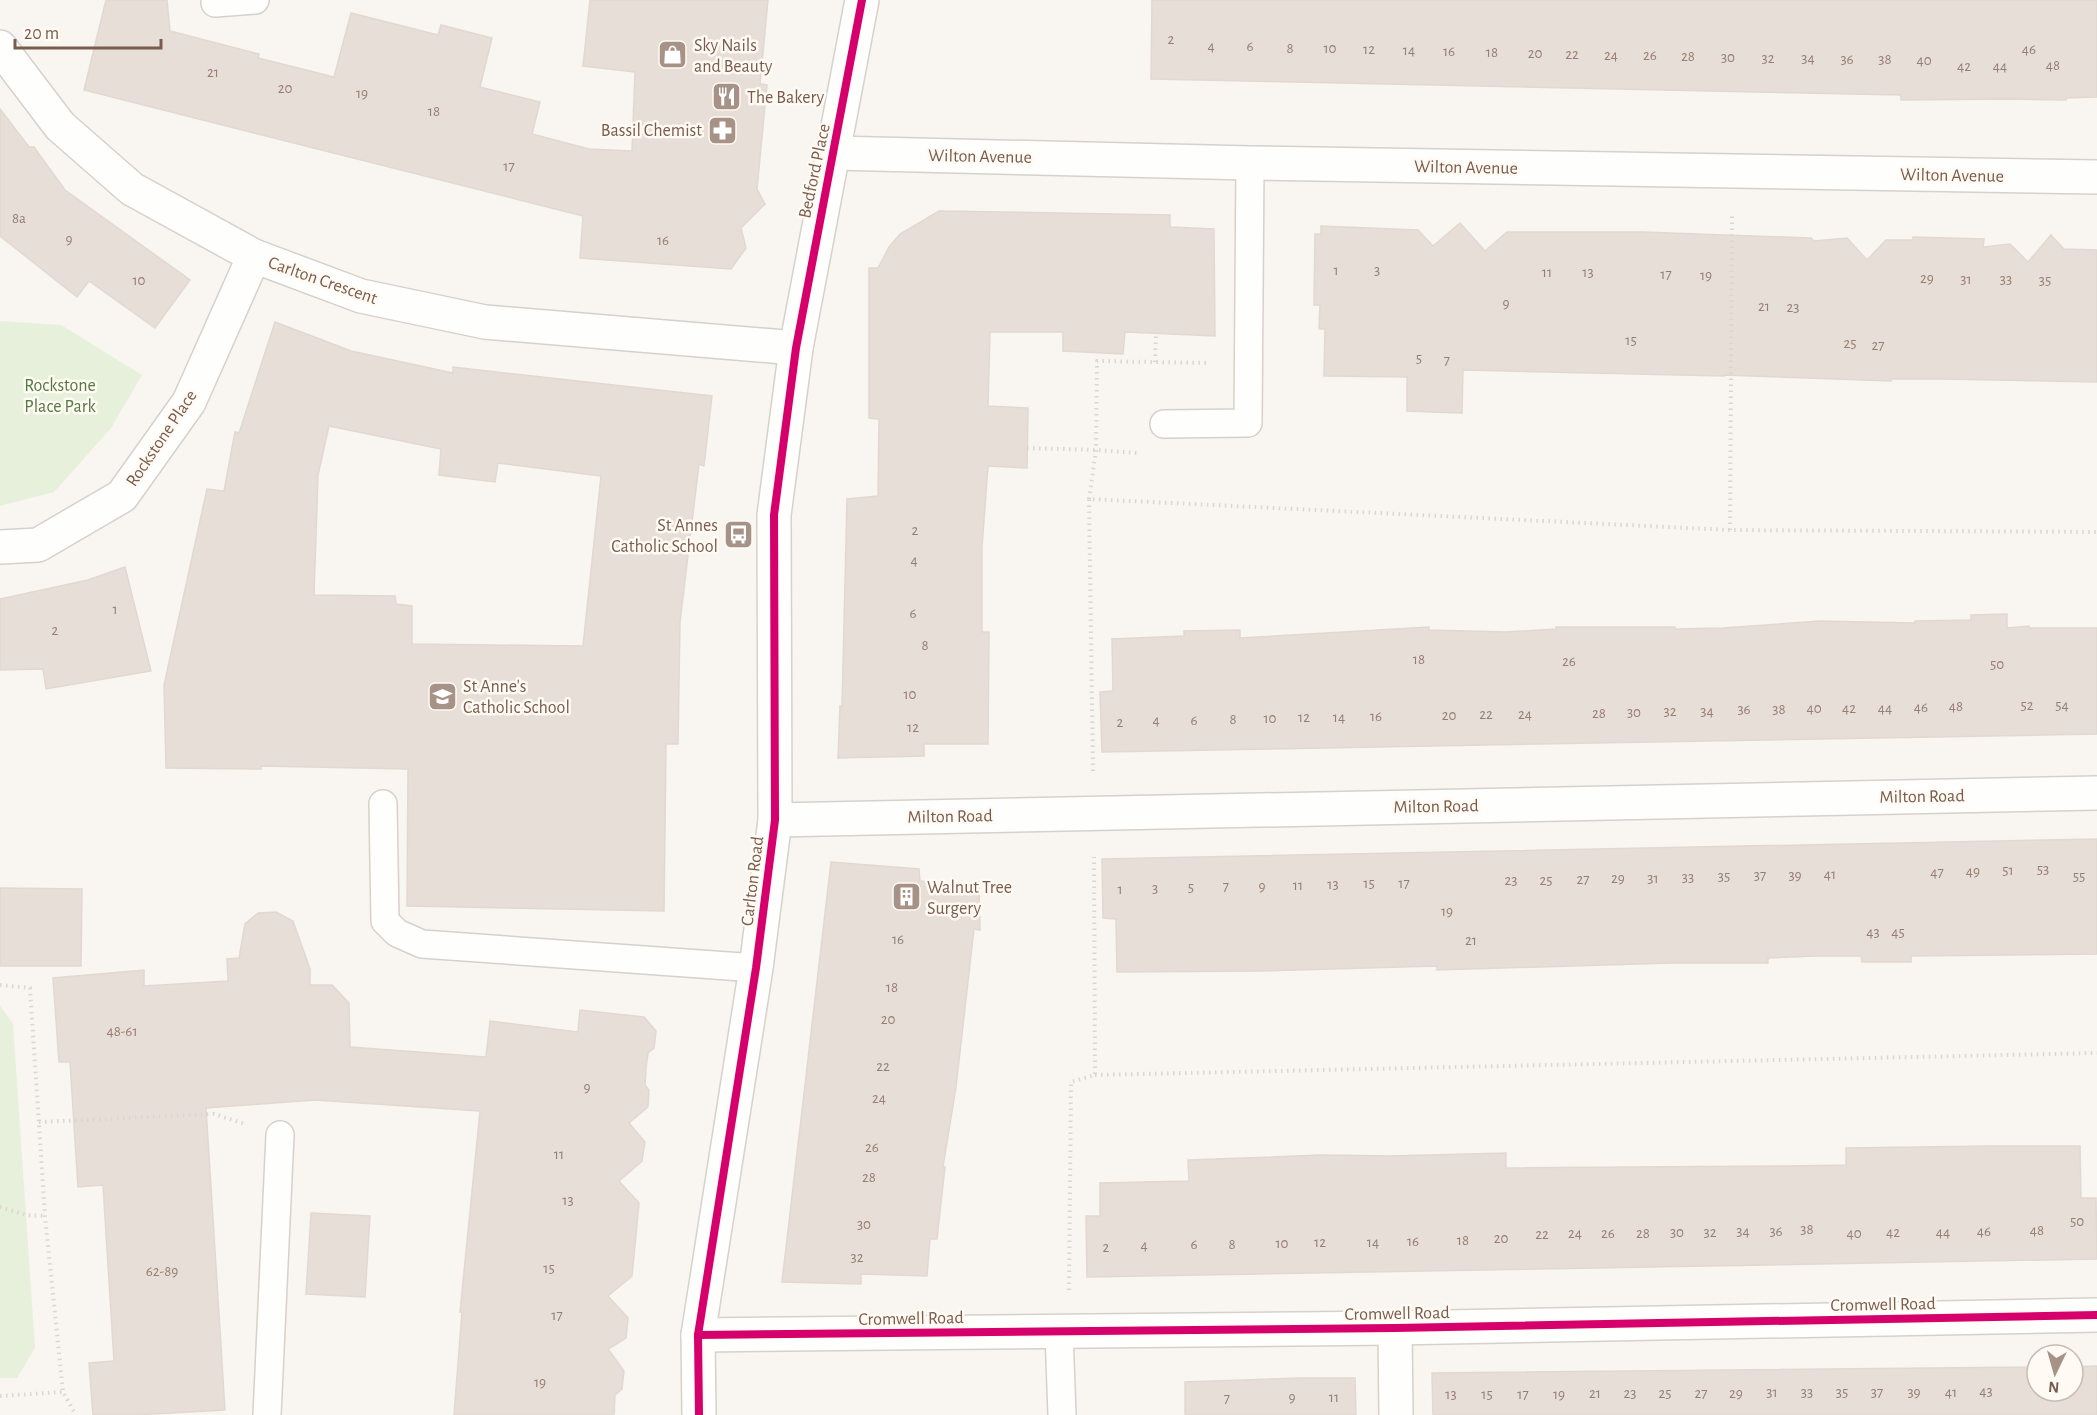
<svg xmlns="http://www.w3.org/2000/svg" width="2097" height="1415" font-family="'Alegreya Sans',sans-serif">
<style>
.green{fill:#e7f0db}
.building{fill:#e6ded7;stroke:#e2d8d2;stroke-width:1.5;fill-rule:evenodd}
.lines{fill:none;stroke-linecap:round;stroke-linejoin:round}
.lane-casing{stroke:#d7d1cb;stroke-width:30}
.street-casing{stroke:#d7d1cb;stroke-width:36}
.path{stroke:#dcd5d0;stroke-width:4;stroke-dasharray:1.5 4.5;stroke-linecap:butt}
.lane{stroke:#fefefd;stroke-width:27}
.street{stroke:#fefefd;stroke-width:33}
.cycleway-casing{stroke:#fffaf3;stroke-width:11}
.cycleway{stroke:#d6006c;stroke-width:8}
.labels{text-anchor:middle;stroke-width:5;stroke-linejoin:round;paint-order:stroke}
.number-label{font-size:15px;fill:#977e72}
.poi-label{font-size:18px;fill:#7a5c4d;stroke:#fffaf3;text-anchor:start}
.street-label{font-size:18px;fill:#7a5c4d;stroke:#fffaf3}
.park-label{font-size:18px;fill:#537a41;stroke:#fffaf3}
</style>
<rect width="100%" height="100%" fill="#f9f5f0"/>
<g class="green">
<polygon points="0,321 61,325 142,375 111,428 54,492 0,506"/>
<polygon points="0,1006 13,1024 35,1348 17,1378 0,1378"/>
</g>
<g class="building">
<polygon points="106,0 167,0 170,31 259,54 258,58 334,77 351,13 438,35 441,25 492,38 480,87 540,102 532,134 589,149 632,151 635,72 583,66 590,0 768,0 760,84 767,85 757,189 765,204 741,228 746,248 731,269 580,258 583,216 84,90"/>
<polygon points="1152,0 2097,0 2097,97 2066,98 2066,100 2009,99 1901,100 1901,95 1151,79"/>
<polygon points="0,109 29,147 34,147 65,190 190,280 155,328 89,281 77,297 0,236"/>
<polygon points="939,211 1170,215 1170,227 1214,229 1215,336 1125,332 1123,354 1063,351 1063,332 990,332 988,406 1028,408 1027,468 988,466 982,547 982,632 989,632 988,744 924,744 924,756 838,758 840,706 842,707 847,499 878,496 879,419 869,418 869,268 878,268 889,247 900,234"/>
<polygon points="1460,223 1485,251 1507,232 1643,232 1811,238 1814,241 1847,238 1867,260 1886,240 1913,240 1913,237 1984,239 1983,247 2010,244 2028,262 2051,235 2064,249 2097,250 2097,382 1943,379 1891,379 1891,381 1724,375 1724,376 1463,370 1462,413 1431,412 1407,411 1407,377 1324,376 1325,329 1319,329 1320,305 1314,305 1315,234 1321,234 1321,226 1418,230 1433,246"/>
<path d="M275 322 351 351 453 373V367L712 396 704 466 699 464 680 622 678 744H666L664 911 407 906 408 769 261 766V769L166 768 164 685 207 489 224 491 235 432 239 433ZM329 426 441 449 439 475 495 482 498 463 601 476 583 646 412 644V606L396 604 395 596 314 595 318 475Z"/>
<polygon points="125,567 151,671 46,689 43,669 0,670 0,599 88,580"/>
<polygon points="2007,614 2007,628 2029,626 2029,628 2097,628 2097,734 1102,752 1100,692 1113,691 1112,639 1184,636 1184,631 1240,630 1240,638 1429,627 1429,630 1505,632 1556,629 1556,627 1675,627 1675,629 1723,628 1820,621 1915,623 1915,621 1971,620 1971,615"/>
<polygon points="2097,839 2097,954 1911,956 1911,962 1862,962 1861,956 1815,956 1768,958 1768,963 1672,963 1437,970 1437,966 1260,971 1117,972 1116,919 1103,918 1102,859"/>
<polygon points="831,862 919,869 920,881 979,887 980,930 974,929 956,1087 943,1167 945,1167 937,1239 930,1239 927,1276 861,1274 861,1284 782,1282"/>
<polygon points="0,888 82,889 81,966 0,966"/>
<polygon points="276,912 293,921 310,969 310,985 332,985 349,1003 350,1047 486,1057 490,1021 578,1032 580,1010 644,1017 656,1031 654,1048 648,1053 646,1068 645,1085 649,1090 648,1107 629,1123 645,1142 642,1161 619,1181 639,1203 632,1276 608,1296 628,1318 626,1338 608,1349 624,1371 622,1389 615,1395 614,1415 454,1415 462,1312 460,1312 480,1111 315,1100 206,1108 225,1410 135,1415 93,1415 89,1363 114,1361 103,1185 78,1187 70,1062 59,1062 53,978 144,970 144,986 228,981 227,959 239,958 245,924 258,913"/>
<polygon points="1989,1146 2080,1146 2081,1198 2096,1198 2097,1259 1087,1277 1086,1216 1100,1216 1100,1183 1189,1181 1188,1160 1323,1155 1390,1156 1506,1153 1506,1168 1791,1166 1846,1165 1846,1148"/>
<polygon points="311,1213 370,1216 365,1297 306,1294"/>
<polygon points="2097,1366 2097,1415 1433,1415 1432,1373 2037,1367 2037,1391 2073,1391 2073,1367"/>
<polygon points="1301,1378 1355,1378 1356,1415 1185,1415 1185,1382"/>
</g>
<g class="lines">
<defs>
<g id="lane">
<polyline points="215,3 255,0"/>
<polyline points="1164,424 1248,423 1250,163"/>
<polyline points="383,804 385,921 397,933 422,944 756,968"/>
<polyline points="1059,1332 1062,1415"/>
<polyline points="267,1415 280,1135"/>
</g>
<g id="street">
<polyline points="0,47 60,126 132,189 254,256 361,296 485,322 796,348"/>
<polyline points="834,153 1250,163 2097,177"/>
<polyline points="0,547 38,545 122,496 189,402 254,256"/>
<polyline points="775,820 2097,793"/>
<polyline points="1395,1328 1396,1415"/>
<polyline points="698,1335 1395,1328 2097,1315"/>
<polyline points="699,1415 698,1335 756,968 775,820 774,515 796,348 862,0"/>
</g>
</defs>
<use href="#lane" class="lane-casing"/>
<use href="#street" class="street-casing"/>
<g class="path">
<polyline points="1155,362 1156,333"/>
<polyline points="1027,448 1096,450 1137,453"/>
<polyline points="1089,499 1096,450 1097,361 1210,363"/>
<polyline points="1730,530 1732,213"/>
<polyline points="1093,771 1089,499 1730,530 2097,532"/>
<polyline points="0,985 30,988 45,1216 63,1392 76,1415"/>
<polyline points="1095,1075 2097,1053"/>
<polyline points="39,1122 214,1114 245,1124"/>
<polyline points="0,1207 26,1215 45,1216"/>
<polyline points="1069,1290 1071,1082 1095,1075 1094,857"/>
<polyline points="0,1396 63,1392"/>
</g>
<use href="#lane" class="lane"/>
<use href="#street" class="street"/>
<defs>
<g id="cycleway">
<polyline points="698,1335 1395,1328 2097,1315"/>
<polyline points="699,1415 698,1335 756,968 775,820 774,515 796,348 862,0"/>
</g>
</defs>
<use href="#cycleway" class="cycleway-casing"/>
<use href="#cycleway" class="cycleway"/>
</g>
<defs>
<symbol id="shop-square" viewBox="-11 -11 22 22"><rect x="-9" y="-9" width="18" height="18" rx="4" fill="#a69286" stroke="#fffaf3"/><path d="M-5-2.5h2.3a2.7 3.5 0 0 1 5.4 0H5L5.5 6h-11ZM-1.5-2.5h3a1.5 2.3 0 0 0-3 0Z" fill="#fff"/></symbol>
<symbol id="restaurant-square" viewBox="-11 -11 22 22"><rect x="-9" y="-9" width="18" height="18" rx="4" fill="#a69286" stroke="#fffaf3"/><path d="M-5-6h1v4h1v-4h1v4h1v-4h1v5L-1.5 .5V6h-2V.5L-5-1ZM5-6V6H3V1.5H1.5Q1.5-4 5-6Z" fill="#fff"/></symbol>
<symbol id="pharmacy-square" viewBox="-11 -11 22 22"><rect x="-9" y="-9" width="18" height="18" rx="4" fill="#a69286" stroke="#fffaf3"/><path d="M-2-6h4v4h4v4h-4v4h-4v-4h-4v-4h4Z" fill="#fff"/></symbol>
<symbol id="bus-square" viewBox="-11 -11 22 22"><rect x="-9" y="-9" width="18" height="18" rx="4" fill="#a69286" stroke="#fffaf3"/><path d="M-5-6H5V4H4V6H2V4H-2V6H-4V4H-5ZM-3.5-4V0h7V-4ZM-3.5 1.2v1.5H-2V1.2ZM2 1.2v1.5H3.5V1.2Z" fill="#fff"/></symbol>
<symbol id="school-square" viewBox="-11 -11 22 22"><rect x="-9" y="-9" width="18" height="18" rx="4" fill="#a69286" stroke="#fffaf3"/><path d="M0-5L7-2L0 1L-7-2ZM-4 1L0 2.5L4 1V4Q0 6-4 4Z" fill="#fff"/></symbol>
<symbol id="building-square" viewBox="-11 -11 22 22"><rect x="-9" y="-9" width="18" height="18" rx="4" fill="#a69286" stroke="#fffaf3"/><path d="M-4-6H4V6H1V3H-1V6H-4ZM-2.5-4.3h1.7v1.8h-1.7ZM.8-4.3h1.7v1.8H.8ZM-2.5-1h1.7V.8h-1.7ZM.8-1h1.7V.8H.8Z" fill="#fff"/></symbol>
</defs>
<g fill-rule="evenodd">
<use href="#shop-square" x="656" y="38" width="33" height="33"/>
<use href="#restaurant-square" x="710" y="80" width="33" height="33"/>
<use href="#pharmacy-square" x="706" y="114" width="33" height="33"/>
<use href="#bus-square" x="722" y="518" width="33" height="33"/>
<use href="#school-square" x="426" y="680" width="33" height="33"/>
<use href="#building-square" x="890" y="880" width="33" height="33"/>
</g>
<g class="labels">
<g class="number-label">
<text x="1171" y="44">2</text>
<text x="1211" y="51">4</text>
<text x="1250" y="51">6</text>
<text x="1290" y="53">8</text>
<text x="1330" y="53">10</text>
<text x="1369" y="54">12</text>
<text x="2029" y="54">46</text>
<text x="1409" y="55">14</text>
<text x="1449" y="56">16</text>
<text x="1492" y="57">18</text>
<text x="1535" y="58">20</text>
<text x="1572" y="59">22</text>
<text x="1611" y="60">24</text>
<text x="1650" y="60">26</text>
<text x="1688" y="61">28</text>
<text x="1728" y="62">30</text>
<text x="1768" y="63">32</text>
<text x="1808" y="63">34</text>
<text x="1847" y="64">36</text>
<text x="1885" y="64">38</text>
<text x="1924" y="65">40</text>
<text x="2053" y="70">48</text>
<text x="1964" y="71">42</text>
<text x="2000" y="71">44</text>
<text x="213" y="77">21</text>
<text x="285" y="93">20</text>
<text x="362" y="98">19</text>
<text x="434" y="116">18</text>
<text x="509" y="171">17</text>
<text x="19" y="223">8a</text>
<text x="69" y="244">9</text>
<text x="663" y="245">16</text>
<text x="1336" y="275">1</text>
<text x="1377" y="275">3</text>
<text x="1547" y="277">11</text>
<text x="1588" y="277">13</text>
<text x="1666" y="279">17</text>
<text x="1706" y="280">19</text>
<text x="1927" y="283">29</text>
<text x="1966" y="284">31</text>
<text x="2006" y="284">33</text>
<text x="139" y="285">10</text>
<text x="2045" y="285">35</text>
<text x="1506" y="308">9</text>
<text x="1764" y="311">21</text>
<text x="1793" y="312">23</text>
<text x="1631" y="345">15</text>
<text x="1850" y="348">25</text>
<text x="1878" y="350">27</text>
<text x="1419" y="363">5</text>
<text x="1447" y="365">7</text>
<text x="915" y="535">2</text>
<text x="914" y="565">4</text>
<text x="115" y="614">1</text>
<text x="913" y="618">6</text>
<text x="55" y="635">2</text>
<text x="925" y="650">8</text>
<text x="1419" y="664">18</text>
<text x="1569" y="666">26</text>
<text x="1997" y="669">50</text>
<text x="910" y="699">10</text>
<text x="2027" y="710">52</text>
<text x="2062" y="710">54</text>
<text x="1956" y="711">48</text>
<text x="1921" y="712">46</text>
<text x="1814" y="713">40</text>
<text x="1849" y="713">42</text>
<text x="1885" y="713">44</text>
<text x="1744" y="714">36</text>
<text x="1779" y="714">38</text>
<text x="1670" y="716">32</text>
<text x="1707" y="716">34</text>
<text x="1634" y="717">30</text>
<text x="1599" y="718">28</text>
<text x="1486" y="719">22</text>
<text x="1525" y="719">24</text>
<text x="1449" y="720">20</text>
<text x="1376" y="721">16</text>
<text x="1304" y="722">12</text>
<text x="1339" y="722">14</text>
<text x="1270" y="723">10</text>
<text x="1233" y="724">8</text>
<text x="1156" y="725">4</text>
<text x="1194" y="725">6</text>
<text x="1120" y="727">2</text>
<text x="913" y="732">12</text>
<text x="2043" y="874">53</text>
<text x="2008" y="875">51</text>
<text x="1973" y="876">49</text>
<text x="1937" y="877">47</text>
<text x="1830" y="879">41</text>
<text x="1760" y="880">37</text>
<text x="1795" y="880">39</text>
<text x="1724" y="881">35</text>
<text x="2079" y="881">55</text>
<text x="1688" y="882">33</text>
<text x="1618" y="883">29</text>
<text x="1653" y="883">31</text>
<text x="1583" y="884">27</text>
<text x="1511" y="885">23</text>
<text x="1546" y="885">25</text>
<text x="1369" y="888">15</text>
<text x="1404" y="888">17</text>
<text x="1333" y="889">13</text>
<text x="1298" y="890">11</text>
<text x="1226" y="891">7</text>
<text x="1262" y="891">9</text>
<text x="1191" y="892">5</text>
<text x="1155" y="893">3</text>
<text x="1120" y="894">1</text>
<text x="1447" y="916">19</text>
<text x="1873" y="937">43</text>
<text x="1898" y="937">45</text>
<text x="898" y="944">16</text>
<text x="1471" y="945">21</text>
<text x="892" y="992">18</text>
<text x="888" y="1024">20</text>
<text x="122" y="1036">48-61</text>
<text x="883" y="1071">22</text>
<text x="587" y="1092">9</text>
<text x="879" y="1103">24</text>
<text x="872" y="1152">26</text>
<text x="559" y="1159">11</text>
<text x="869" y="1182">28</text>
<text x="568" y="1205">13</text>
<text x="2077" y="1226">50</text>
<text x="864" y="1229">30</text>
<text x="1807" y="1234">38</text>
<text x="2037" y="1235">48</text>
<text x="1743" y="1236">34</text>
<text x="1776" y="1236">36</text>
<text x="1984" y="1236">46</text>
<text x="1677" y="1237">30</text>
<text x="1710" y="1237">32</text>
<text x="1893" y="1237">42</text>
<text x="1943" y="1237">44</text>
<text x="1575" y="1238">24</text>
<text x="1608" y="1238">26</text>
<text x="1643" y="1238">28</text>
<text x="1854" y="1238">40</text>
<text x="1542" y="1239">22</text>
<text x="1501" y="1243">20</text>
<text x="1463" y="1245">18</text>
<text x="1413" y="1246">16</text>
<text x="1320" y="1247">12</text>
<text x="1373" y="1247">14</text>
<text x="1282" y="1248">10</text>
<text x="1194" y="1249">6</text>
<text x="1232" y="1249">8</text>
<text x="1144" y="1250">4</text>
<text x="1106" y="1252">2</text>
<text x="857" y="1262">32</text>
<text x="549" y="1273">15</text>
<text x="162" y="1276">62-89</text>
<text x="557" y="1320">17</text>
<text x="540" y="1387">19</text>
<text x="1986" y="1396">43</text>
<text x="1772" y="1397">31</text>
<text x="1807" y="1397">33</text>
<text x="1842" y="1397">35</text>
<text x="1877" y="1397">37</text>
<text x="1914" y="1397">39</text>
<text x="1951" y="1397">41</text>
<text x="1595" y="1398">21</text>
<text x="1630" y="1398">23</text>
<text x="1665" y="1398">25</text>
<text x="1701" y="1398">27</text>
<text x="1736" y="1398">29</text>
<text x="1451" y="1399">13</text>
<text x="1487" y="1399">15</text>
<text x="1523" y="1399">17</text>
<text x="1559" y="1399">19</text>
<text x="1292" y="1402">9</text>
<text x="1334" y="1402">11</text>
<text x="1227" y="1403">7</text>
</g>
<g class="poi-label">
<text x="694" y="51">Sky Nails<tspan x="694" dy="21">and Beauty</tspan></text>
<text x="747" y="103">The Bakery</text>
<text x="702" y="136" text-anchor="end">Bassil Chemist</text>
<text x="718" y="531" text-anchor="end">St Annes<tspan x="718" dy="21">Catholic School</tspan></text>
<text x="463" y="692">St Anne's<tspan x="463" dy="21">Catholic School</tspan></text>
<text x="927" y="893">Walnut Tree<tspan x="927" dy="21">Surgery</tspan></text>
</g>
<g class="street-label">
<text transform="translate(980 156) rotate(1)" y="6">Wilton Avenue</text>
<text transform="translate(1466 167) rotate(1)" y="6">Wilton Avenue</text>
<text transform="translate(814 171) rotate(-78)" y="6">Bedford Place</text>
<text transform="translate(1952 175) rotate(1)" y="6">Wilton Avenue</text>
<text transform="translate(323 280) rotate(19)" y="6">Carlton Crescent</text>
<text transform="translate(161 438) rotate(-56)" y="6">Rockstone Place</text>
<text transform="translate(1922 796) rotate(-1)" y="6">Milton Road</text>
<text transform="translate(1436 806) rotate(-1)" y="6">Milton Road</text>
<text transform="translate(950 816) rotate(-1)" y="6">Milton Road</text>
<text transform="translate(752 881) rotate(-83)" y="6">Carlton Road</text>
<text transform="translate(1883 1304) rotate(-1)" y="6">Cromwell Road</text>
<text transform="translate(1397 1313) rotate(-1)" y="6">Cromwell Road</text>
<text transform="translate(911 1318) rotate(-1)" y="6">Cromwell Road</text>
</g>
<g class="park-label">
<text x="60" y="391">Rockstone<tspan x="60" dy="21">Place Park</tspan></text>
</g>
</g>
<g transform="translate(2055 1373) rotate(185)"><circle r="28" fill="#fffaf3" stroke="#cabbb1" stroke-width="1.5"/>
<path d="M0-4.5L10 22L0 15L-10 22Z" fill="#a69286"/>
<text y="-9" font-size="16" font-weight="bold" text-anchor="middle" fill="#7a5c4d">N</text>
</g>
<path d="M15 39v9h146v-9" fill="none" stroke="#7a5c4d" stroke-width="3"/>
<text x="24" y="39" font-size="18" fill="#7a5c4d" stroke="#fffaf3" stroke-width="4.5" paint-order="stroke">20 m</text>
</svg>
